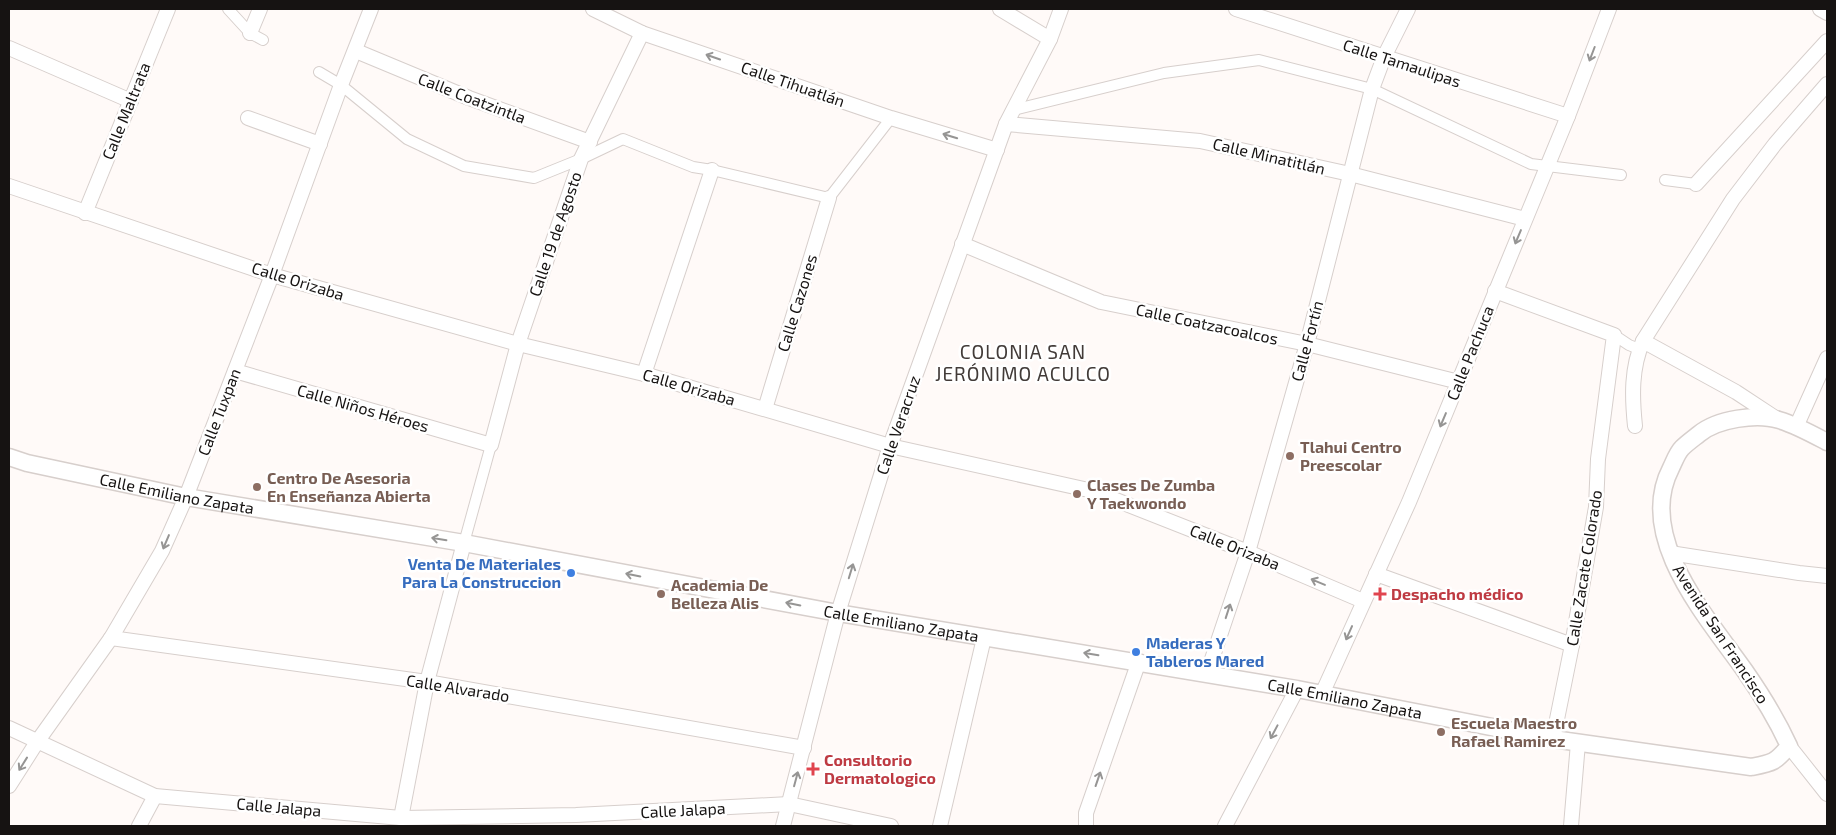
<svg xmlns="http://www.w3.org/2000/svg" width="1836" height="835" font-family="'Exo 2',sans-serif">
<style>
.lines{fill:none;stroke-linecap:round;stroke-linejoin:round}
.pedestrian-casing{stroke:#d7cfcc;stroke-width:12}
.minor-casing{stroke:#d7cfcc;stroke-width:16}
.tertiary-casing{stroke:#d7cfcc;stroke-width:19}
.pedestrian{stroke:#fff;stroke-width:10}
.minor{stroke:#fff;stroke-width:14}
.tertiary{stroke:#fff;stroke-width:16}
.oneway{stroke:#969594}
.education-dot{fill:#8d6e63;stroke:#fff;stroke-width:2}
.shop-dot{fill:#3f7fe0;stroke:#fff;stroke-width:2}
.health-dot{fill:#e0444e;stroke:#fff;stroke-width:2}
.labels{text-anchor:middle;stroke-width:5;stroke-linejoin:round;paint-order:stroke}
.street-label{font-size:16px;fill:#161312;stroke:#fff}
.education-label{font-size:16px;font-weight:bold;fill:#785e54;stroke:#fff;text-anchor:start}
.shop-label{font-size:16px;font-weight:bold;fill:#366cbe;stroke:#fff;text-anchor:end}
.health-label{font-size:16px;font-weight:bold;fill:#be3a42;stroke:#fff;text-anchor:start}
.quarter-label{font-size:19px;letter-spacing:1px;fill:#423b38;stroke:#fff}
</style>
<rect width="100%" height="100%" fill="#fffaf8"/>
<g class="lines">
<defs>
<g id="pedestrian">
<polyline points="228,9 250,33 263,40"/>
<polyline points="319,72 341,85 407,139 464,166 534,178 581,159 623,139 693,167 712,170 829,198 891,118"/>
<polyline points="1013,110 1164,73 1259,60 1372,89 1531,164 1621,175"/>
<polyline points="1665,180 1696,184"/>
<polyline points="1614,335 1629,345 1639,349"/>
<polyline points="464,543 491,445"/>
</g>
<g id="minor">
<polyline points="593,9 642,33 891,118 997,150"/>
<polyline points="1000,9 1050,39"/>
<polyline points="1236,9 1568,116"/>
<polyline points="1820,9 1827,13"/>
<polyline points="250,33 260,9"/>
<polyline points="9,48 131,101"/>
<polyline points="356,51 469,98 590,142"/>
<polyline points="248,118 320,144"/>
<polyline points="1006,124 1200,141 1350,174 1525,219"/>
<polyline points="1696,184 1827,41"/>
<polyline points="9,186 272,275 518,344 644,374 890,446 1093,491 1248,552 1363,601"/>
<polyline points="85,213 168,9"/>
<polyline points="962,244 1101,302 1307,344 1459,382"/>
<polyline points="1495,291 1614,335 1598,459 1596,507 1572,645 1553,739"/>
<polyline points="1643,341 1736,392 1777,419"/>
<polyline points="235,371 491,445 518,344 581,159 642,33"/>
<polyline points="644,374 712,170"/>
<polyline points="765,409 829,198"/>
<path d="M1635 426C1632 397 1631 368 1643 341L1733 199 1775 144 1827 84"/>
<polyline points="1796,427 1827,358"/>
<polyline points="1670,553 1799,573 1827,576"/>
<polyline points="1376,574 1572,645"/>
<polyline points="111,638 427,682 804,748"/>
<polyline points="1207,674 1248,552 1307,344 1372,89 1384,57 1408,9"/>
<polyline points="1322,694 1409,502 1568,116 1609,9"/>
<polyline points="9,728 155,796 401,818 576,815 789,804 891,826"/>
<polyline points="1789,746 1827,794"/>
<polyline points="9,786 37,742 111,638 162,551 186,497 272,275 341,85 371,9"/>
<polyline points="401,818 427,682 464,543"/>
<polyline points="139,826 155,796"/>
<polyline points="783,826 838,613 890,446 1006,124 1050,39 1061,9"/>
<polyline points="940,826 984,638"/>
<polyline points="1086,826 1086,813 1139,661"/>
<polyline points="1225,826 1297,689"/>
<polyline points="1571,826 1578,743"/>
</g>
<g id="tertiary">
<path id="s1" d="M9 457 27 463 186 497 464 543 838 613 1297 689 1553 739 1751 767C1772 763 1775 763 1789 746 1777 720 1761 694 1745 671 1707 617 1635 537 1671 468 1674 462 1677 453 1682 448 1687 443 1694 438 1699 434 1717 419 1757 413 1779 420 1796 425 1812 434 1827 442"/>
</g>
</defs>
<use href="#pedestrian" class="pedestrian-casing"/>
<use href="#minor" class="minor-casing"/>
<use href="#tertiary" class="tertiary-casing"/>
<use href="#pedestrian" class="pedestrian"/>
<use href="#minor" class="minor"/>
<use href="#tertiary" class="tertiary"/>
</g>
<defs><path id="oneway-shaft" d="M-6 0H5M1.5-3L5.5 0L1.5 3" fill="none" stroke-width="1.6" stroke-linecap="round" stroke-linejoin="round" transform="scale(1.25)"/></defs>
<g class="oneway">
<use href="#oneway-shaft" transform="translate(1592 54) rotate(111)"/>
<use href="#oneway-shaft" transform="translate(713 57) rotate(-161)"/>
<use href="#oneway-shaft" transform="translate(950 136) rotate(-163)"/>
<use href="#oneway-shaft" transform="translate(1518 237) rotate(113)"/>
<use href="#oneway-shaft" transform="translate(1443 420) rotate(113)"/>
<use href="#oneway-shaft" transform="translate(439 539) rotate(-171)"/>
<use href="#oneway-shaft" transform="translate(166 542) rotate(113)"/>
<use href="#oneway-shaft" transform="translate(851 571) rotate(-73)"/>
<use href="#oneway-shaft" transform="translate(633 575) rotate(-169)"/>
<use href="#oneway-shaft" transform="translate(1318 582) rotate(-157)"/>
<use href="#oneway-shaft" transform="translate(793 604) rotate(-169)"/>
<use href="#oneway-shaft" transform="translate(1228 611) rotate(-72)"/>
<use href="#oneway-shaft" transform="translate(1349 633) rotate(114)"/>
<use href="#oneway-shaft" transform="translate(1091 654) rotate(-171)"/>
<use href="#oneway-shaft" transform="translate(1274 732) rotate(118)"/>
<use href="#oneway-shaft" transform="translate(23 764) rotate(122)"/>
<use href="#oneway-shaft" transform="translate(796 779) rotate(-75)"/>
<use href="#oneway-shaft" transform="translate(1098 779) rotate(-71)"/>
</g>
<g class="education-dot">
<circle cx="1290" cy="456" r="5"/>
<circle cx="257" cy="487" r="5"/>
<circle cx="1077" cy="494" r="5"/>
<circle cx="661" cy="594" r="5"/>
<circle cx="1441" cy="732" r="5"/>
</g>
<g class="shop-dot">
<circle cx="571" cy="573" r="5"/>
<circle cx="1136" cy="652" r="5"/>
</g>
<g class="health-dot">
<path d="M1377.5 586.5h5v5h5v5h-5v5h-5v-5h-5v-5h5z"/>
<path d="M810.5 761.5h5v5h5v5h-5v5h-5v-5h-5v-5h5z"/>
</g>
<g class="labels">
<g class="street-label">
<text transform="translate(1402 63) rotate(18)" y="6">Calle Tamaulipas</text>
<text transform="translate(793 84) rotate(19)" y="6">Calle Tihuatlán</text>
<text transform="translate(472 98) rotate(21)" y="6">Calle Coatzintla</text>
<text transform="translate(126 111) rotate(-68)" y="6">Calle Maltrata</text>
<text transform="translate(1269 156) rotate(13)" y="6">Calle Minatitlán</text>
<text transform="translate(555 234) rotate(-71)" y="6">Calle 19 de Agosto</text>
<text transform="translate(298 281) rotate(17)" y="6">Calle Orizaba</text>
<text transform="translate(797 303) rotate(-73)" y="6">Calle Cazones</text>
<text transform="translate(1207 324) rotate(12)" y="6">Calle Coatzacoalcos</text>
<text transform="translate(1307 341) rotate(-75)" y="6">Calle Fortín</text>
<text transform="translate(1470 353) rotate(-68)" y="6">Calle Pachuca</text>
<text transform="translate(689 387) rotate(16)" y="6">Calle Orizaba</text>
<text transform="translate(363 408) rotate(16)" y="6">Calle Niños Héroes</text>
<text transform="translate(219 412) rotate(-69)" y="6">Calle Tuxpan</text>
<text transform="translate(898 425) rotate(-71)" y="6">Calle Veracruz</text>
<text dy="6" stroke="none"><textPath href="#s1" startOffset="172">Calle Emiliano Zapata</textPath></text>
<text transform="translate(1235 547) rotate(22)" y="6">Calle Orizaba</text>
<text transform="translate(1584 568) rotate(-81)" y="6">Calle Zacate Colorado</text>
<text dy="6" stroke="none"><textPath href="#s1" startOffset="908">Calle Emiliano Zapata</textPath></text>
<text transform="translate(1721 634) rotate(57)" y="6">Avenida San Francisco</text>
<text transform="translate(458 688) rotate(9)" y="6">Calle Alvarado</text>
<text dy="6" stroke="none"><textPath href="#s1" startOffset="1358">Calle Emiliano Zapata</textPath></text>
<text transform="translate(279 807) rotate(5)" y="6">Calle Jalapa</text>
<text transform="translate(683 810) rotate(-3)" y="6">Calle Jalapa</text>
</g>
<g class="education-label">
<text x="1300" y="453">Tlahui Centro<tspan x="1300" dy="18">Preescolar</tspan></text>
<text x="267" y="484">Centro De Asesoria<tspan x="267" dy="18">En Enseñanza Abierta</tspan></text>
<text x="1087" y="491">Clases De Zumba<tspan x="1087" dy="18">Y Taekwondo</tspan></text>
<text x="671" y="591">Academia De<tspan x="671" dy="18">Belleza Alis</tspan></text>
<text x="1451" y="729">Escuela Maestro<tspan x="1451" dy="18">Rafael Ramirez</tspan></text>
</g>
<g class="shop-label">
<text x="561" y="570">Venta De Materiales<tspan x="561" dy="18">Para La Construccion</tspan></text>
<text x="1146" y="649" text-anchor="start">Maderas Y<tspan x="1146" dy="18">Tableros Mared</tspan></text>
</g>
<g class="health-label">
<text x="1391" y="600">Despacho médico</text>
<text x="824" y="766">Consultorio<tspan x="824" dy="18">Dermatologico</tspan></text>
</g>
<g class="quarter-label">
<text x="1023" y="359">COLONIA SAN<tspan x="1023" dy="22">JERÓNIMO ACULCO</tspan></text>
</g>
</g>
<rect width="1836" height="835" fill="none" stroke="#161312" stroke-width="20"/>
</svg>
